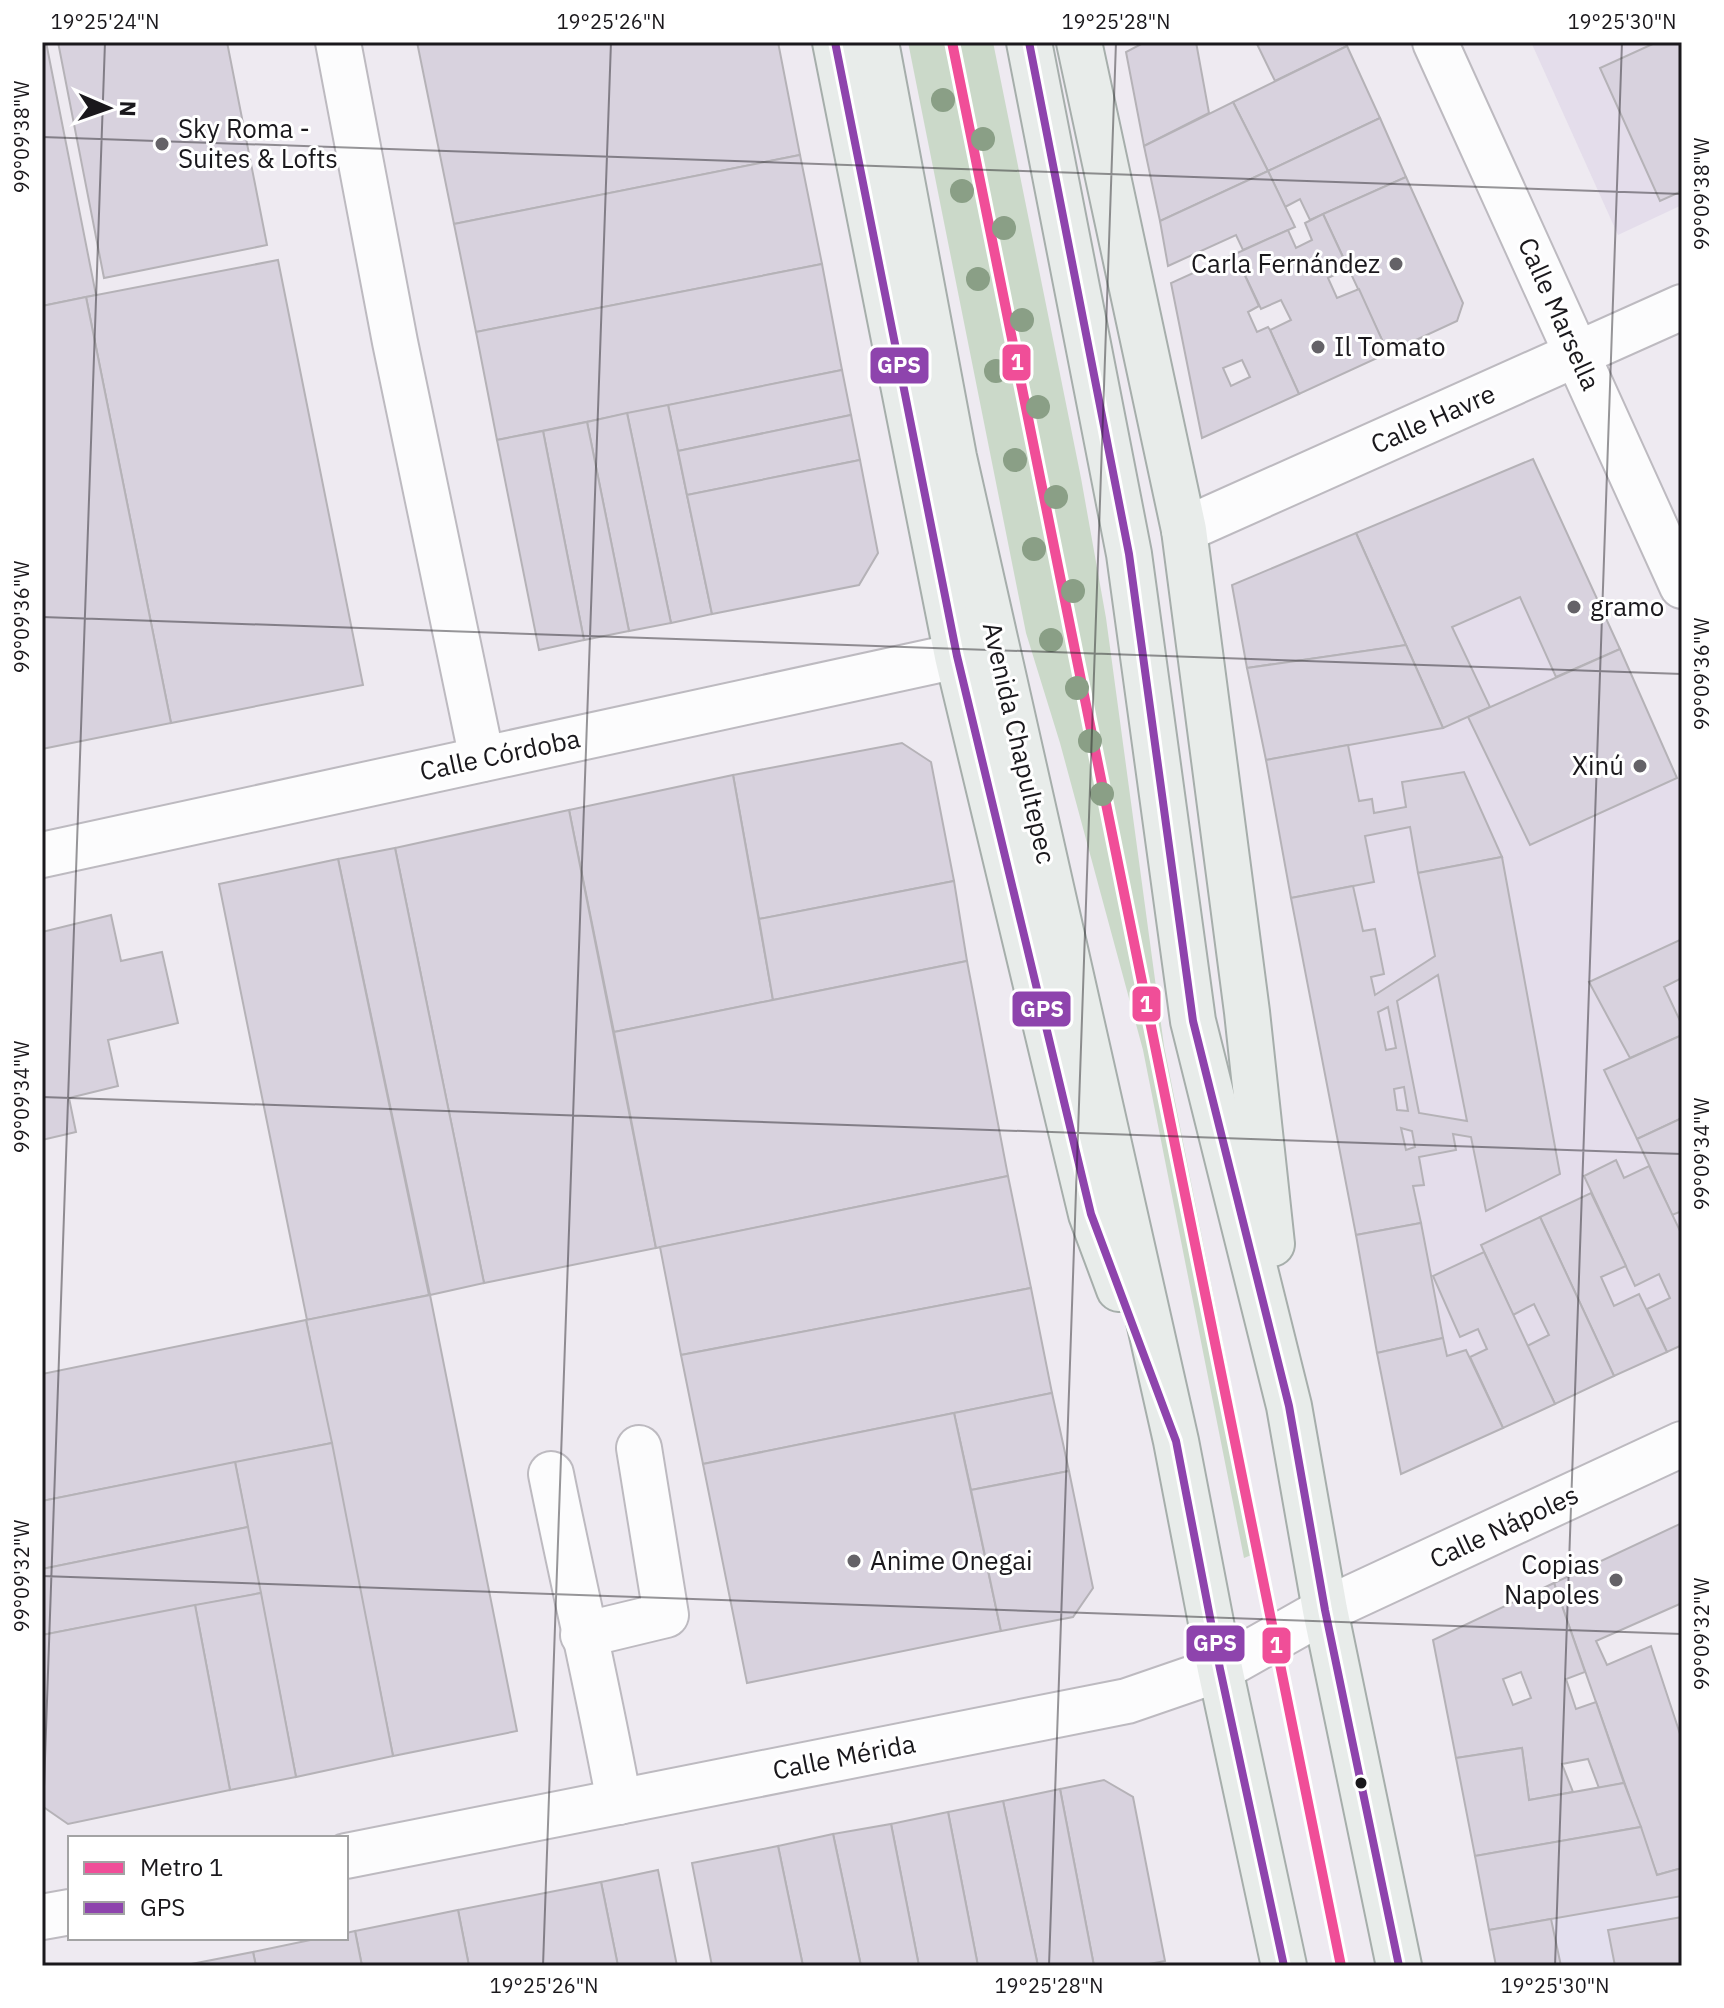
<svg xmlns="http://www.w3.org/2000/svg" width="1724" height="2008" font-family="'IBM Plex Sans',sans-serif">
<style>
.built{fill:#e4ddeb}
.education{fill:#e3dfee}
.green{fill:#cbd9c9}
.building{fill:#d8d2de;stroke:#b5b2b7;stroke-width:2;fill-rule:evenodd}
.lines{fill:none;stroke-linecap:round;stroke-linejoin:round}
.minor-casing{stroke:#bdbac0;stroke-width:48}
.major-casing{stroke:#a6aeab;stroke-width:48}
.minor{stroke:#fcfcfd;stroke-width:44}
.major{stroke:#e8ecea;stroke-width:44}
.bus-1-casing{stroke:#fff;stroke-width:14}
.bus-1{stroke:#8e44ad;stroke-width:8}
.metro-1-casing{stroke:#fff;stroke-width:16}
.metro-1{stroke:#f04e98;stroke-width:10}
.tree{fill:#8a9f86}
.ticks{fill:none;stroke:#1a181c;stroke-width:2;stroke-opacity:0.45}
.poi-dot{fill:#646267;stroke:#fff;stroke-width:3}
.bus-dot{fill:#1a181c;stroke:#fff;stroke-width:3}
.labels{text-anchor:middle;stroke-width:6;stroke-linejoin:round;paint-order:stroke}
.poi-label{font-size:26px;fill:#1a181c;stroke:#fff;text-anchor:start}
.street-label{font-size:26px;fill:#1a181c;stroke:#fff}
.line-badge{stroke:#fff;stroke-width:3}
.badge-label{font-size:22px;text-anchor:middle;font-weight:bold;fill:#fff}
.neatline{fill:none;stroke:#1a181c;stroke-width:3}
.ticks-label{font-size:20px;text-anchor:middle;fill:#1a181c}
</style>
<rect width="100%" height="100%" fill="#eeeaf1"/>
<g class="built">
<polygon points="1531,42 1682,42 1682,205 1618,235"/>
<polygon points="1533,459 1682,788 1682,1345 1401,1474 1232,585"/>
</g>
<polygon class="education" points="1475,1856 1682,1868 1682,1966 1496,1966"/>
<polygon class="green" points="908,42 993,42 1081,478 1106,618 1164,1046 1264,1550 1244,1558 1143,1050 1060,743 1026,633"/>
<g class="building">
<polygon points="42,42 46,42 96,295 42,306"/>
<polygon points="58,42 227,42 267,245 104,278"/>
<polygon points="417,42 778,42 800,155 454,224"/>
<polygon points="1145,42 1196,42 1209,113 1144,146 1126,52"/>
<polygon points="1256,42 1345,42 1347,46 1275,81"/>
<polygon points="1657,42 1682,42 1682,191 1660,201 1600,68"/>
<polygon points="1347,46 1380,118 1268,171 1233,102"/>
<polygon points="1233,102 1268,171 1160,221 1144,146"/>
<polygon points="1380,118 1406,177 1310,220 1300,199 1285,207 1268,171"/>
<polygon points="800,155 822,264 476,332 454,224"/>
<polygon points="1268,171 1295,227 1243,250 1236,235 1168,266 1160,221"/>
<polygon points="1406,177 1463,303 1457,321 1388,353 1323,214"/>
<polygon points="1323,214 1348,268 1328,278 1337,298 1359,289 1388,353 1299,394 1270,330 1291,320 1281,300 1261,309 1235,254 1288,230 1296,248 1312,240 1305,223"/>
<path d="M1235 254 1259 306 1248 312 1257 332 1268 327 1270 330 1299 394 1202 438 1171 283ZM1242 360 1250 377 1231 386 1223 368Z"/>
<polygon points="278,260 363,685 171,723 86,297"/>
<polygon points="822,264 842,370 497,440 476,332"/>
<polygon points="86,297 171,723 42,749 42,306"/>
<polygon points="842,370 851,415 678,451 668,405"/>
<polygon points="668,405 712,614 671,623 627,413"/>
<polygon points="627,413 671,623 629,631 587,422"/>
<polygon points="851,415 860,460 687,495 678,451"/>
<polygon points="587,422 629,631 584,640 543,431"/>
<polygon points="543,431 584,640 539,650 497,440"/>
<polygon points="1533,459 1620,649 1556,677 1520,597 1452,627 1490,707 1443,728 1356,533"/>
<polygon points="860,460 878,553 859,585 712,614 687,495"/>
<polygon points="1356,533 1406,645 1247,668 1232,585"/>
<polygon points="1406,645 1443,728 1266,760 1247,668"/>
<polygon points="1620,649 1677,778 1530,845 1468,717"/>
<polygon points="902,743 931,762 954,881 759,919 733,775"/>
<polygon points="1348,745 1359,801 1372,799 1374,813 1406,807 1402,782 1464,772 1502,857 1418,873 1410,827 1365,836 1374,882 1291,898 1266,760"/>
<polygon points="733,775 773,1000 614,1032 569,810"/>
<polygon points="569,810 656,1248 484,1283 395,848"/>
<polygon points="395,848 484,1283 430,1295 338,859"/>
<path d="M1502 857 1560 1174 1486 1211 1471 1137 1453 1134 1456 1150 1419 1157 1424 1185 1413 1186 1421 1223 1356 1235 1291 898 1353 886 1363 931 1375 929 1384 974 1371 977 1375 995 1435 956 1418 873ZM1438 975 1467 1121 1419 1113 1397 1001ZM1388 1007 1396 1048 1386 1050 1378 1012ZM1404 1087 1408 1111 1397 1110 1394 1089ZM1401 1128 1412 1131 1415 1147 1406 1150Z"/>
<polygon points="338,859 429,1295 307,1320 219,884"/>
<polygon points="954,881 967,961 773,1000 759,919"/>
<polygon points="111,915 121,961 162,952 178,1023 108,1040 118,1086 69,1098 76,1132 42,1140 42,932"/>
<polygon points="1682,939 1682,978 1664,987 1682,1025 1682,1035 1630,1058 1589,982"/>
<polygon points="967,961 1008,1176 656,1248 614,1032"/>
<polygon points="1682,1035 1682,1118 1637,1139 1604,1070"/>
<polygon points="1682,1118 1682,1211 1672,1215 1637,1139"/>
<polygon points="1616,1160 1624,1178 1649,1166 1682,1235 1682,1345 1667,1352 1647,1309 1670,1298 1659,1274 1635,1286 1584,1176"/>
<polygon points="1008,1176 1031,1288 681,1355 660,1247"/>
<polygon points="1591,1193 1626,1266 1601,1277 1614,1306 1639,1294 1667,1352 1614,1376 1540,1217"/>
<polygon points="1540,1217 1614,1376 1555,1404 1527,1346 1549,1335 1534,1304 1513,1315 1481,1245"/>
<polygon points="1421,1223 1443,1338 1377,1353 1356,1235"/>
<polygon points="1484,1252 1555,1404 1503,1428 1470,1357 1487,1349 1478,1329 1460,1337 1433,1276"/>
<polygon points="1031,1288 1052,1393 703,1464 681,1355"/>
<polygon points="430,1295 517,1731 393,1756 306,1320"/>
<polygon points="306,1320 332,1443 42,1501 42,1374"/>
<polygon points="1443,1338 1447,1356 1466,1350 1503,1428 1401,1474 1377,1353"/>
<polygon points="1052,1393 1069,1471 971,1490 954,1413"/>
<polygon points="954,1413 1001,1631 747,1683 703,1464"/>
<polygon points="332,1443 393,1756 296,1777 235,1462"/>
<polygon points="235,1462 248,1527 42,1569 42,1501"/>
<polygon points="1069,1471 1093,1588 1073,1617 1001,1631 971,1490"/>
<polygon points="1682,1523 1682,1603 1596,1641 1607,1665 1651,1646 1682,1740 1682,1868 1657,1875 1554,1583"/>
<polygon points="248,1527 261,1593 42,1635 42,1569"/>
<path d="M1554 1583 1585 1672 1566 1679 1576 1709 1596 1702 1624 1783 1599 1788 1588 1759 1562 1764 1573 1792 1529 1800 1522 1748 1456 1758 1433 1640ZM1521 1672 1531 1698 1513 1705 1503 1679Z"/>
<polygon points="261,1593 296,1777 230,1790 195,1605"/>
<polygon points="195,1605 230,1790 68,1824 42,1806 42,1635"/>
<polygon points="1522,1748 1529,1800 1624,1783 1641,1827 1475,1856 1456,1758"/>
<polygon points="1104,1780 1133,1797 1165,1961 1138,1966 1094,1966 1060,1789"/>
<polygon points="1060,1789 1094,1966 1038,1966 1003,1801"/>
<polygon points="1003,1801 1038,1966 978,1966 948,1812"/>
<polygon points="948,1812 978,1966 919,1966 891,1824"/>
<polygon points="891,1824 919,1966 861,1966 833,1834"/>
<polygon points="1641,1827 1657,1875 1682,1868 1682,1896 1489,1930 1475,1856"/>
<polygon points="833,1834 861,1966 803,1966 778,1846"/>
<polygon points="778,1846 803,1966 712,1966 692,1863"/>
<polygon points="658,1870 677,1966 618,1966 601,1882"/>
<polygon points="601,1882 618,1966 469,1966 458,1910"/>
<polygon points="458,1910 469,1966 362,1966 355,1931"/>
<polygon points="1682,1917 1682,1966 1615,1966 1608,1930"/>
<polygon points="1551,1919 1561,1966 1496,1966 1489,1930"/>
<polygon points="355,1931 362,1966 256,1966 253,1952 320,1938 346,1938 346,1933"/>
<polygon points="253,1952 256,1966 181,1966"/>
</g>
<g class="lines">
<defs>
<g id="minor">
<polyline points="338,42 395,342 482,759"/>
<polyline points="1435,42 1682,586"/>
<polyline points="1184,530 1682,307"/>
<polyline points="42,855 957,656"/>
<path d="M551 1474C573 1583 599 1692 619 1802"/>
<polyline points="583,1635 666,1615 639,1448"/>
<polyline points="346,1856 1127,1701 1220,1669 1325,1610 1682,1444"/>
<polyline points="42,1917 70,1912"/>
</g>
<g id="major">
<polyline points="835,42 957,656 1091,1214 1119,1289"/>
<polyline points="876,42 954,457 1176,1441 1220,1669 1284,1966"/>
<polyline points="1029,42 1129,554 1193,1021 1289,1406 1325,1610 1399,1966"/>
<polyline points="1079,42 1184,530 1247,1012 1272,1244"/>
</g>
</defs>
<use href="#minor" class="minor-casing"/>
<use href="#major" class="major-casing"/>
<use href="#minor" class="minor"/>
<use href="#major" class="major"/>
<defs>
<g id="bus-1">
<polyline points="835,42 957,656 1091,1214 1176,1441 1220,1669 1284,1966"/>
<polyline points="1029,42 1129,554 1193,1021 1289,1406 1325,1610 1399,1966"/>
</g>
</defs>
<use href="#bus-1" class="bus-1-casing"/>
<use href="#bus-1" class="bus-1"/>
<defs>
<polyline id="metro-1" points="952,42 1341,1966"/>
</defs>
<use href="#metro-1" class="metro-1-casing"/>
<use href="#metro-1" class="metro-1"/>
</g>
<g class="tree">
<circle cx="943" cy="100" r="12"/>
<circle cx="983" cy="139" r="12"/>
<circle cx="962" cy="191" r="12"/>
<circle cx="1004" cy="228" r="12"/>
<circle cx="978" cy="279" r="12"/>
<circle cx="1022" cy="320" r="12"/>
<circle cx="996" cy="371" r="12"/>
<circle cx="1038" cy="407" r="12"/>
<circle cx="1015" cy="460" r="12"/>
<circle cx="1056" cy="497" r="12"/>
<circle cx="1034" cy="549" r="12"/>
<circle cx="1073" cy="591" r="12"/>
<circle cx="1051" cy="640" r="12"/>
<circle cx="1077" cy="688" r="12"/>
<circle cx="1090" cy="741" r="12"/>
<circle cx="1102" cy="794" r="12"/>
</g>
<path class="ticks" d="M42 137 1682 194M42 617 1682 674M42 1097 1682 1154M42 1576 1682 1634M42 1844 105 42M543 1966 611 42M1049 1966 1116 42M1555 1966 1622 42"/>
<g class="poi-dot">
<circle cx="162" cy="144" r="8"/>
<circle cx="1396" cy="264" r="8"/>
<circle cx="1318" cy="347" r="8"/>
<circle cx="1574" cy="607" r="8"/>
<circle cx="1640" cy="766" r="8"/>
<circle cx="854" cy="1561" r="8"/>
<circle cx="1616" cy="1580" r="8"/>
</g>
<circle class="bus-dot" cx="1361" cy="1783" r="7"/>
<g class="labels">
<g class="poi-label">
<text x="178" y="138">Sky Roma -<tspan x="178" dy="30">Suites &amp; Lofts</tspan></text>
<text x="1380" y="273" text-anchor="end">Carla Fernández</text>
<text x="1334" y="356">Il Tomato</text>
<text x="1590" y="616">gramo</text>
<text x="1624" y="775" text-anchor="end">Xinú</text>
<text x="870" y="1570">Anime Onegai</text>
<text x="1600" y="1574" text-anchor="end">Copias<tspan x="1600" dy="30">Napoles</tspan></text>
</g>
<g class="street-label">
<text transform="translate(1559 314) rotate(66)" y="9">Calle Marsella</text>
<text transform="translate(1433 419) rotate(-24)" y="9">Calle Havre</text>
<text transform="translate(1019 743) rotate(77)" y="9">Avenida Chapultepec</text>
<text transform="translate(500 755) rotate(-12)" y="9">Calle Córdoba</text>
<text transform="translate(1504 1527) rotate(-25)" y="9">Calle Nápoles</text>
<text transform="translate(844 1757) rotate(-11)" y="9">Calle Mérida</text>
</g>
</g>
<g class="line-badge">
<rect x="1001" y="343" width="31" height="39" rx="8" fill="#f04e98"/>
<rect x="869" y="346" width="61" height="39" rx="8" fill="#8e44ad"/>
<rect x="1131" y="985" width="31" height="38" rx="8" fill="#f04e98"/>
<rect x="1011" y="990" width="61" height="38" rx="8" fill="#8e44ad"/>
<rect x="1185" y="1624" width="61" height="39" rx="8" fill="#8e44ad"/>
<rect x="1261" y="1626" width="31" height="39" rx="8" fill="#f04e98"/>
</g>
<g class="badge-label">
<text x="1017" y="370">1</text>
<text x="899" y="373">GPS</text>
<text x="1146" y="1012">1</text>
<text x="1042" y="1017">GPS</text>
<text x="1215" y="1651">GPS</text>
<text x="1276" y="1653">1</text>
</g>
<rect width="1724" height="2008" fill="none" stroke="#ffffff" stroke-width="88"/>
<rect x="68" y="1836" width="280" height="104" fill="#ffffff" stroke="#a3a3a4" stroke-width="2"/>
<rect x="84" y="1862" width="40" height="12" fill="#f04e98" stroke="#a3a3a4" stroke-width="2"/>
<text x="140" y="1876" font-size="24" fill="#1a181c">Metro 1</text>
<rect x="84" y="1902" width="40" height="12" fill="#8e44ad" stroke="#a3a3a4" stroke-width="2"/>
<text x="140" y="1916" font-size="24" fill="#1a181c">GPS</text>
<g transform="translate(108 108) rotate(92)" stroke="#ffffff" stroke-width="6" paint-order="stroke">
<path d="M0-6L14 30L0 20L-14 30Z" fill="#1a181c"/>
<text y="-12" font-size="22" font-weight="bold" text-anchor="middle" fill="#1a181c">N</text>
</g>
<rect x="44" y="44" width="1636" height="1920" class="neatline"/>
<g class="ticks-label">
<text x="105" y="29">19°25'24"N</text>
<text x="611" y="29">19°25'26"N</text>
<text x="1116" y="29">19°25'28"N</text>
<text x="1622" y="29">19°25'30"N</text>
<text transform="translate(22 137) rotate(-90)" y="7">99°09'38"W</text>
<text transform="translate(1702 194) rotate(-90)" y="7">99°09'38"W</text>
<text transform="translate(22 617) rotate(-90)" y="7">99°09'36"W</text>
<text transform="translate(1702 674) rotate(-90)" y="7">99°09'36"W</text>
<text transform="translate(22 1097) rotate(-90)" y="7">99°09'34"W</text>
<text transform="translate(1702 1154) rotate(-90)" y="7">99°09'34"W</text>
<text transform="translate(22 1576) rotate(-90)" y="7">99°09'32"W</text>
<text transform="translate(1702 1634) rotate(-90)" y="7">99°09'32"W</text>
<text x="544" y="1993">19°25'26"N</text>
<text x="1049" y="1993">19°25'28"N</text>
<text x="1555" y="1993">19°25'30"N</text>
</g>
</svg>
